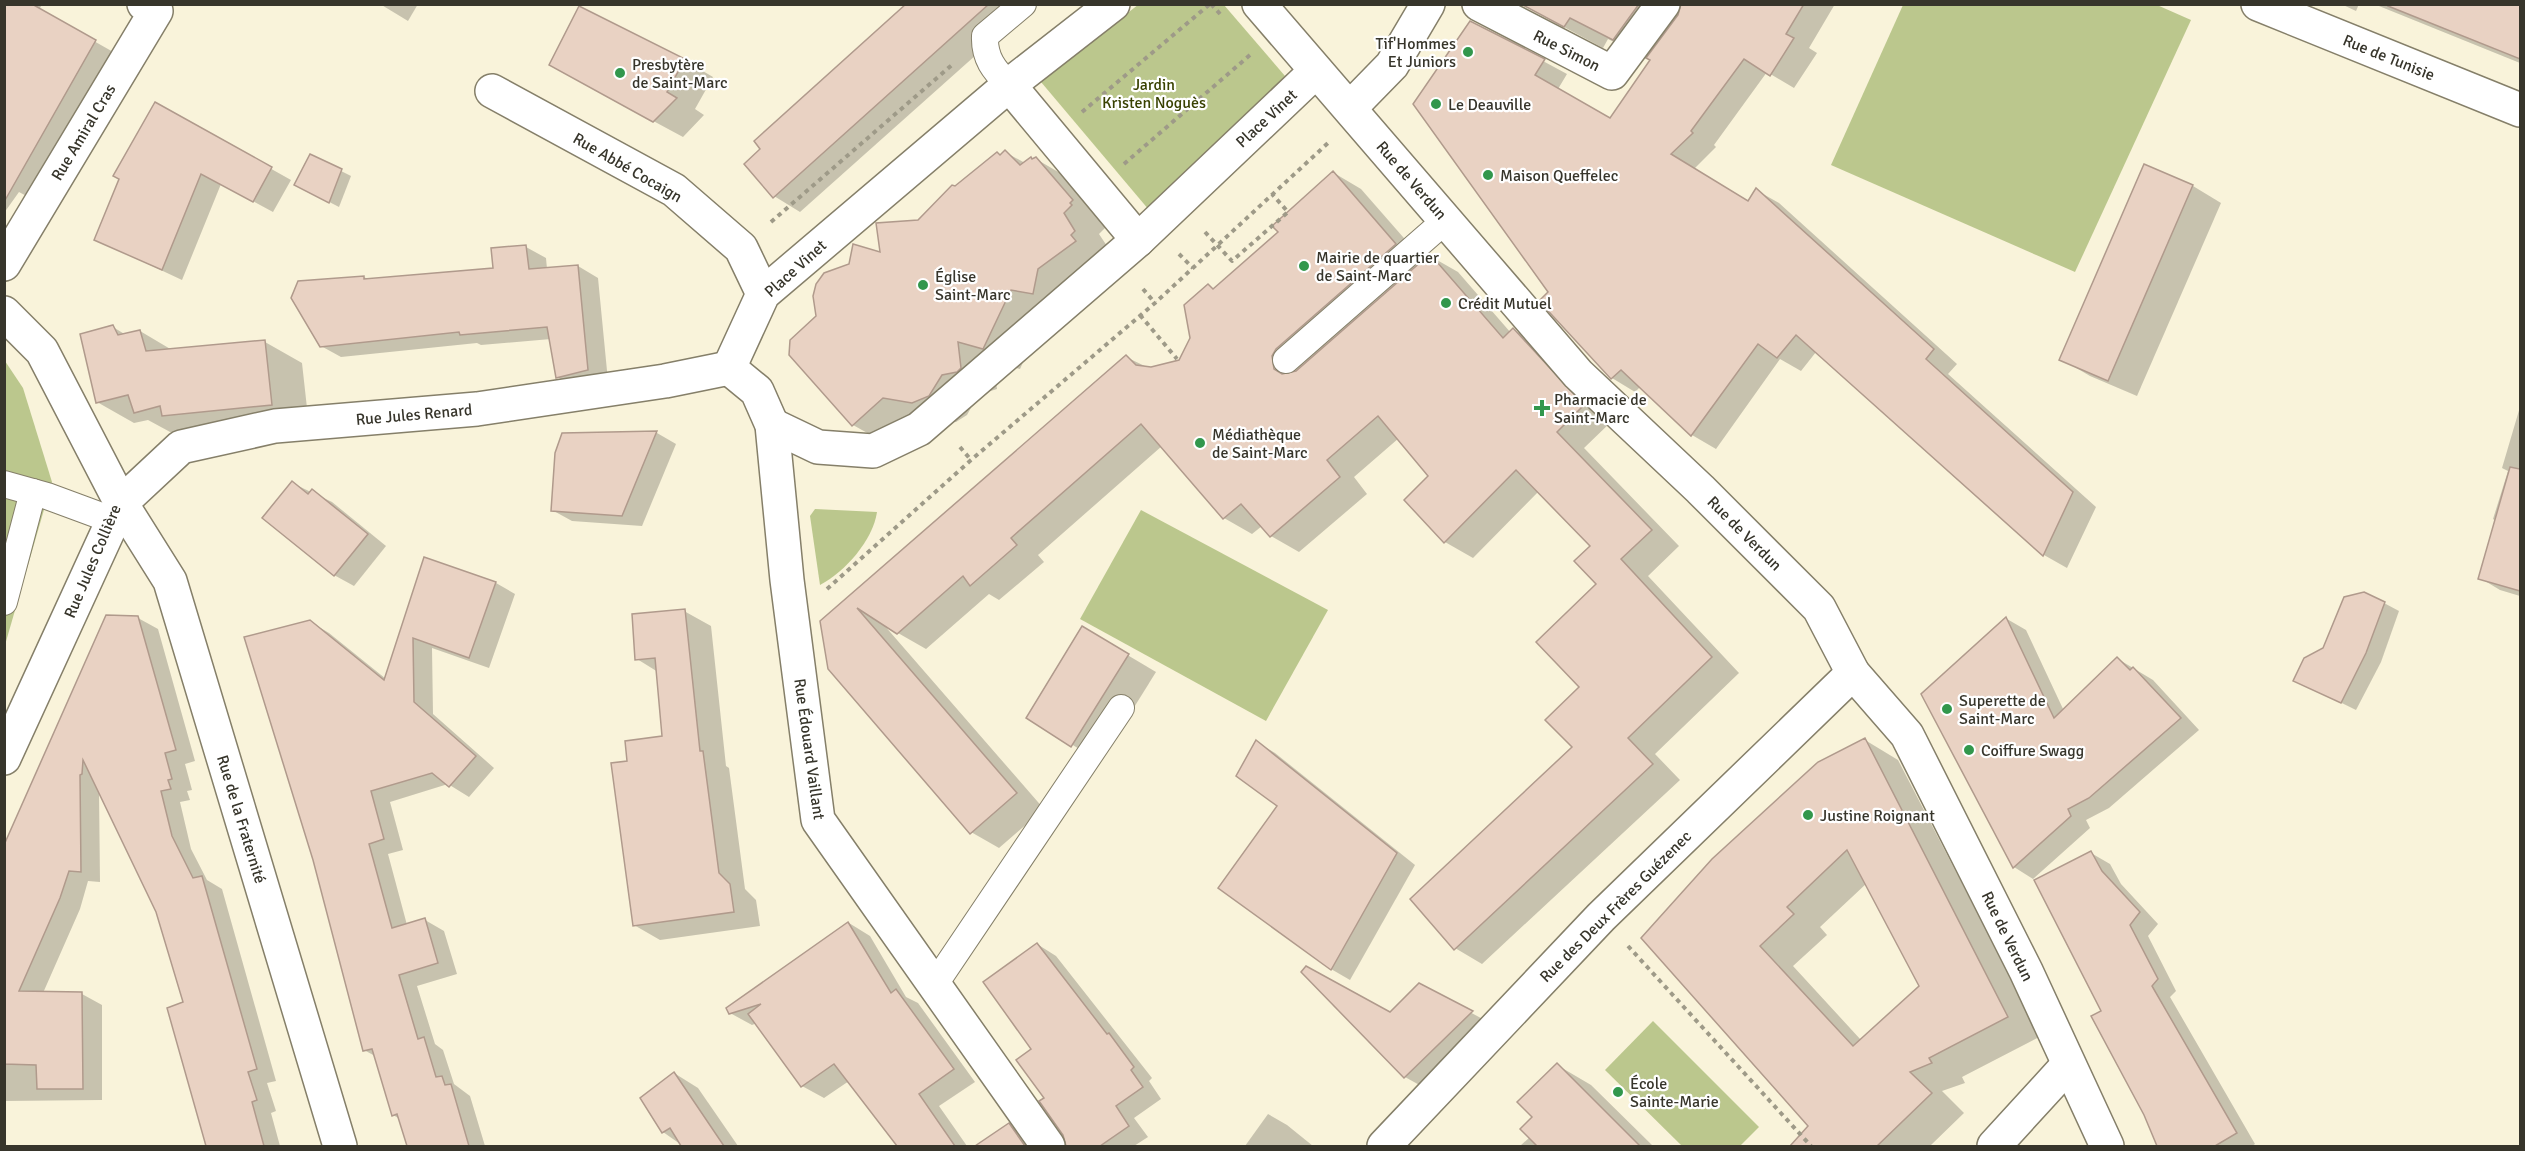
<svg xmlns="http://www.w3.org/2000/svg" width="2525" height="1151" font-family="Signika,sans-serif">
<style>
.green{fill:#bbc78d}
.shadow{fill:#0003;fill-rule:evenodd}
.building{fill:#e9d2c3;stroke:#b09a8c;stroke-width:1.5;fill-rule:evenodd}
.lines{fill:none;stroke-linecap:round;stroke-linejoin:round}
.lane-casing{stroke:#857f69;stroke-width:28}
.street-casing{stroke:#857f69;stroke-width:36}
.secondary-casing{stroke:#857f69;stroke-width:36}
.path{stroke:#9e9a88;stroke-width:4;stroke-dasharray:4.5 4.5;stroke-linecap:butt}
.lane{stroke:#fff;stroke-width:26}
.street{stroke:#fff;stroke-width:33}
.secondary{stroke:#fff;stroke-width:33}
.poi-dot{fill:#32974c;stroke:#fff;stroke-width:2}
.labels{text-anchor:middle;stroke-width:4.5;stroke-linejoin:round;paint-order:stroke}
.poi-label{font-size:16px;fill:#37352b;stroke:#fff;text-anchor:start}
.street-label{font-size:16px;fill:#37352b;stroke:#fff}
.park-label{font-size:16px;fill:#384100;stroke:#fff}
</style>
<rect width="100%" height="100%" fill="#f9f3da"/>
<g class="green">
<polygon points="1139,4 1224,5 1285,76 1149,210 1041,82"/>
<polygon points="1903,5 2157,5 2191,20 2075,272 1831,165"/>
<polygon points="5,361 23,388 52,482 5,645"/>
<path d="M815 509 877 512C873 540 845 572 820 585L810 516Z"/>
<polygon points="1141,510 1328,610 1266,721 1080,619"/>
<polygon points="1653,1021 1759,1127 1740,1146 1682,1146 1605,1070"/>
</g>
<g class="shadow">
<polygon points="4,4 42,4 39,10 115,53 32,199 19,192 4,213"/>
<polygon points="380,4 418,4 408,21"/>
<polygon points="908,4 1032,5 800,212 774,196"/>
<polygon points="1521,4 1835,4 1809,48 1817,53 1794,88 1767,72 1714,145 1716,147 1694,169 1749,202 1756,190 1779,203 1957,364 1948,374 2096,507 2067,568 2044,555 1816,352 1801,371 1780,359 1716,449 1692,435 1641,386 1635,392 1612,378 1542,301 1550,292 1471,22 1567,74 1558,89 1611,120 1651,61 1608,39 1603,48"/>
<polygon points="2341,4 2359,4 2356,11"/>
<polygon points="2374,4 2520,4 2520,63"/>
<polygon points="684,60 713,77 695,109 704,115 683,137 579,81"/>
<polygon points="156,104 291,180 273,212 221,184 182,280 101,242"/>
<polygon points="1005,152 1025,163 1036,159 1072,180 1107,226 1099,234 1111,252 1047,310 1020,369 993,362 997,389 978,395 967,415 956,422 943,423 889,445 853,425 882,254 956,187"/>
<polygon points="311,156 351,176 339,207 306,190"/>
<polygon points="2145,166 2193,186 2221,203 2137,396 2090,376 2061,359"/>
<polygon points="1334,173 1361,189 1424,261 1430,256 1458,272 1511,333 1514,330 1542,346 1611,422 1584,448 1679,546 1648,576 1739,673 1655,754 1680,780 1482,964 1455,948 1574,748 1598,584 1592,546 1539,491 1473,558 1445,542 1430,476 1399,438 1354,477 1367,494 1299,552 1271,536 1262,526 1252,534 1224,518 1162,446 1038,555 1044,562 999,600 989,594 926,649 884,625 1044,809 999,848 971,832 822,621 1126,357 1151,369 1180,361 1191,338 1208,286 1215,290 1280,233"/>
<polygon points="526,247 546,258 547,269 578,266 598,278 608,381 577,388 557,377 551,339 481,345 477,343 341,357 321,346 364,277 369,280 495,270"/>
<polygon points="113,327 126,335 140,331 172,350 265,342 302,363 309,426 187,429 172,433 148,420 134,423 97,402"/>
<polygon points="2520,407 2520,596 2500,590 2480,578 2496,521 2493,519 2508,471 2502,468"/>
<polygon points="657,433 676,444 642,526 572,521 552,510 564,435"/>
<polygon points="292,483 332,502 386,546 354,586 334,575"/>
<polygon points="423,563 496,583 515,594 489,668 432,648 433,714 494,768 469,797 448,784 390,802 403,850 388,854 407,925 425,920 444,931 457,974 417,986 435,1044 443,1050 454,1084 470,1096 485,1146 408,1146 400,1119 393,1115 375,1056 364,1050 309,621 329,633 386,679"/>
<polygon points="2384,603 2399,611 2381,662 2356,710 2295,680 2324,649"/>
<polygon points="684,611 711,626 726,766 729,768 745,889 756,900 760,926 660,940 634,925 629,762 664,737 658,672 637,659"/>
<polygon points="138,618 158,629 195,761 185,764 192,790 187,791 190,800 180,802 191,849 207,880 222,889 276,1081 267,1083 276,1111 271,1113 280,1146 208,1146 168,1009 185,1003 157,912 99,791 100,882 88,881 80,909 43,993 82,994 102,1005 102,1100 4,1101 4,888"/>
<polygon points="2007,619 2026,630 2064,711 2118,659 2153,680 2199,730 2109,808 2086,820 2090,828 2033,879 2014,867 1922,694"/>
<polygon points="1082,628 1156,672 1100,762 1028,717"/>
<path d="M1865 740 1898 760 2041 1036 1962 1077 1965 1083 1942 1091 1964 1113 1930 1146H1792L1810 1126 1643 938ZM1867 883 1921 986 1861 1040 1793 966 1827 935 1820 927Z"/>
<polygon points="1256,742 1275,753 1415,865 1350,980 1331,969"/>
<polygon points="2091,853 2110,864 2121,884 2158,924 2148,936 2176,991 2170,997 2255,1144 2252,1146 2159,1146 2104,1012"/>
<polygon points="849,923 870,936 906,997 918,1003 975,1082 939,1106 967,1146 899,1146 849,1081 824,1098 802,1086 757,1023 752,1025 730,1013"/>
<polygon points="1037,944 1056,956 1152,1078 1149,1081 1161,1099 1134,1118 1148,1137 1134,1146 1068,1146 1046,1099 1033,1049"/>
<polygon points="1420,985 1490,1023 1423,1087 1405,1077 1391,1013"/>
<polygon points="1557,1065 1591,1085 1653,1146 1520,1146 1530,1137 1534,1117"/>
<polygon points="674,1073 698,1088 738,1146 683,1146 663,1132"/>
<polygon points="1268,1114 1287,1125 1313,1146 1245,1146"/>
<polygon points="1009,1125 1028,1136 1036,1146 977,1146"/>
</g>
<g class="building">
<polygon points="4,4 32,4 96,40 4,202"/>
<polygon points="906,4 989,4 773,198 744,164 760,149 754,141"/>
<polygon points="1521,4 1639,4 1613,40 1570,18 1564,27"/>
<polygon points="1681,4 1804,4 1786,34 1794,38 1770,76 1744,59 1691,131 1693,133 1671,154 1748,201 1756,188 1934,349 1926,359 2073,492 2043,556 1796,335 1777,358 1758,344 1691,436 1621,370 1611,379 1539,301 1548,292 1413,104 1470,21 1545,59 1535,75 1610,118 1650,60 1646,58 1678,15"/>
<polygon points="2389,4 2520,4 2520,59 2388,6"/>
<polygon points="579,6 685,59 667,92 677,98 653,122 549,65"/>
<polygon points="155,102 272,167 253,202 201,174 162,270 94,240 119,179 113,176"/>
<polygon points="1005,150 1020,165 1031,157 1032,159 1036,157 1073,200 1070,203 1072,205 1064,213 1075,231 1071,235 1076,241 1038,269 1033,294 1011,290 983,349 958,342 961,368 957,372 942,375 929,396 912,403 883,398 852,426 789,355 790,340 816,316 813,296 816,284 824,273 849,264 853,244 880,252 876,223 918,220 952,185 955,186 997,152 1000,155"/>
<polygon points="310,154 342,169 329,203 294,185"/>
<polygon points="2144,164 2193,185 2108,381 2059,360"/>
<polygon points="1333,171 1396,244 1276,349 1272,356 1274,369 1282,374 1296,371 1430,254 1503,338 1513,328 1584,405 1557,432 1652,530 1621,559 1712,657 1628,738 1653,764 1454,950 1410,899 1572,747 1545,720 1579,687 1536,642 1596,584 1574,561 1590,546 1516,470 1444,543 1404,500 1428,476 1378,416 1327,460 1340,477 1270,537 1241,504 1223,519 1141,424 1011,538 1017,545 970,586 963,576 897,634 857,608 1017,793 970,834 828,669 820,621 1126,355 1136,365 1151,367 1179,360 1190,338 1184,305 1208,284 1213,289 1278,232 1272,226"/>
<polygon points="526,245 529,269 578,265 588,370 556,378 547,327 460,335 459,332 320,347 291,298 298,281 364,276 364,279 493,268 491,248"/>
<polygon points="113,325 118,335 140,330 146,351 265,340 272,405 162,416 160,406 134,413 128,395 96,403 80,334"/>
<polygon points="657,431 622,516 551,511 555,453 562,433"/>
<polygon points="2510,467 2520,469 2520,591 2478,579"/>
<polygon points="292,481 308,494 312,489 368,534 334,576 262,518"/>
<polygon points="424,557 496,582 469,658 413,638 414,702 476,756 449,787 432,773 371,791 384,839 369,844 392,928 425,918 438,963 399,975 418,1039 424,1037 436,1077 442,1076 445,1085 451,1084 469,1146 407,1146 397,1114 392,1116 372,1049 363,1051 313,860 244,637 310,620 384,680"/>
<polygon points="2364,592 2385,602 2366,653 2341,703 2293,681 2304,658 2323,648 2344,597"/>
<polygon points="685,609 700,751 703,751 719,873 730,884 734,912 633,926 611,763 627,761 625,741 662,736 655,658 635,660 632,614"/>
<polygon points="106,615 138,616 176,750 165,753 172,779 168,780 171,789 161,791 172,836 193,878 202,876 257,1069 248,1072 257,1100 252,1102 264,1146 206,1146 167,1008 183,1002 156,912 83,760 82,774 80,775 81,872 69,871 60,898 19,991 82,992 83,1089 37,1089 36,1065 4,1064 4,845"/>
<polygon points="2006,617 2054,718 2117,657 2130,670 2133,667 2181,718 2089,798 2068,809 2071,816 2013,868 1921,694"/>
<polygon points="1082,626 1129,654 1071,747 1026,718"/>
<path d="M1865 738 2008 1017 1929 1058 1932 1063 1910 1072 1932 1093 1877 1146H1790L1808 1126 1641 938 1712 859 1818 762ZM1847 850 1919 986 1853 1046 1760 946 1794 914 1787 907Z"/>
<polygon points="1256,740 1397,853 1331,970 1218,888 1277,806 1236,776"/>
<polygon points="2091,851 2102,871 2140,912 2130,925 2158,979 2152,986 2237,1133 2215,1146 2157,1146 2144,1115 2091,1016 2101,1011 2034,880"/>
<polygon points="848,922 891,993 896,989 954,1069 919,1094 955,1146 897,1146 834,1064 801,1087 748,1014 761,1004 729,1014 726,1008"/>
<polygon points="1037,943 1107,1034 1109,1033 1134,1067 1131,1070 1143,1087 1116,1106 1129,1126 1100,1146 1066,1146 1063,1135 1039,1101 1044,1098 1016,1060 1031,1049 983,982"/>
<polygon points="1306,966 1390,1012 1419,983 1473,1011 1404,1078 1301,972"/>
<polygon points="1557,1063 1640,1146 1537,1146 1520,1129 1532,1117 1517,1102"/>
<polygon points="674,1072 724,1146 681,1146 670,1128 662,1133 640,1098"/>
<polygon points="1009,1123 1025,1146 975,1146"/>
</g>
<g class="lines">
<defs>
<g id="lane">
<path d="M1009 85C994 70 984 58 985 36L1023 4"/>
<polyline points="1286,360 1446,220"/>
<polyline points="4,484 47,496 112,520"/>
<polyline points="4,602 33,492"/>
<polyline points="933,987 1121,708"/>
</g>
<g id="street">
<polyline points="1479,4 1612,73 1663,4"/>
<polyline points="2258,4 2520,110"/>
<polyline points="1009,85 1138,240"/>
<polyline points="492,91 674,190 741,248 763,294"/>
<polyline points="1350,108 1392,65 1428,4"/>
<polyline points="4,264 156,11 144,4"/>
<polyline points="4,313 42,351 121,503 4,758"/>
<polyline points="729,368 757,391 772,425 787,580 818,820 1048,1146"/>
<polyline points="729,368 763,294 1009,85 1113,4"/>
<polyline points="772,425 818,447 873,451 919,429 1138,240 1316,71"/>
<polyline points="340,1146 170,581 121,503 181,447 275,426 477,409 665,381 729,368"/>
<polyline points="1994,1146 2068,1065"/>
</g>
<g id="secondary">
<polyline points="1259,4 1578,374 1700,489 1819,608 1853,673 1907,735 2026,971 2107,1146"/>
<polyline points="1384,1146 1601,917 1853,673"/>
</g>
</defs>
<use href="#lane" class="lane-casing"/>
<use href="#street" class="street-casing"/>
<use href="#secondary" class="secondary-casing"/>
<g class="path">
<polyline points="1211,4 1221,15"/>
<polyline points="1082,112 1210,4"/>
<polyline points="1124,164 1250,55"/>
<polyline points="771,222 953,64"/>
<polyline points="1205,232 1232,261 1288,212 1272,194"/>
<polyline points="1179,254 1193,268"/>
<polyline points="1143,289 1155,303"/>
<polyline points="1140,315 1177,359"/>
<polyline points="960,447 971,460"/>
<polyline points="827,589 971,460 1155,303 1328,143"/>
<polyline points="1628,946 1811,1146"/>
</g>
<use href="#lane" class="lane"/>
<use href="#street" class="street"/>
<use href="#secondary" class="secondary"/>
</g>
<g class="poi-dot">
<circle cx="1468" cy="52" r="6"/>
<circle cx="620" cy="73" r="6"/>
<circle cx="1436" cy="104" r="6"/>
<circle cx="1488" cy="175" r="6"/>
<circle cx="1304" cy="266" r="6"/>
<circle cx="923" cy="285" r="6"/>
<circle cx="1446" cy="303" r="6"/>
<path d="M1539 399h6v6h6v6h-6v6h-6v-6h-6v-6h6z"/>
<circle cx="1200" cy="443" r="6"/>
<circle cx="1947" cy="709" r="6"/>
<circle cx="1969" cy="750" r="6"/>
<circle cx="1808" cy="815" r="6"/>
<circle cx="1618" cy="1092" r="6"/>
</g>
<g class="labels">
<g class="poi-label">
<text x="1456" y="49" text-anchor="end">Tif'Hommes<tspan x="1456" dy="18">Et Juniors</tspan></text>
<text x="632" y="70">Presbytère<tspan x="632" dy="18">de Saint-Marc</tspan></text>
<text x="1448" y="110">Le Deauville</text>
<text x="1500" y="181">Maison Queffelec</text>
<text x="1316" y="263">Mairie de quartier<tspan x="1316" dy="18">de Saint-Marc</tspan></text>
<text x="935" y="282">Église<tspan x="935" dy="18">Saint-Marc</tspan></text>
<text x="1458" y="309">Crédit Mutuel</text>
<text x="1554" y="405">Pharmacie de<tspan x="1554" dy="18">Saint-Marc</tspan></text>
<text x="1212" y="440">Médiathèque<tspan x="1212" dy="18">de Saint-Marc</tspan></text>
<text x="1959" y="706">Superette de<tspan x="1959" dy="18">Saint-Marc</tspan></text>
<text x="1981" y="756">Coiffure Swagg</text>
<text x="1820" y="821">Justine Roignant</text>
<text x="1630" y="1089">École<tspan x="1630" dy="18">Sainte-Marie</tspan></text>
</g>
<g class="street-label">
<text transform="translate(1567 50) rotate(27)" y="6">Rue Simon</text>
<text transform="translate(2389 57) rotate(22)" y="6">Rue de Tunisie</text>
<text transform="translate(1266 118) rotate(-43)" y="6">Place Vinet</text>
<text transform="translate(83 132) rotate(-59)" y="6">Rue Amiral Cras</text>
<text transform="translate(628 167) rotate(30)" y="6">Rue Abbé Cocaign</text>
<text transform="translate(1412 180) rotate(49)" y="6">Rue de Verdun</text>
<text transform="translate(795 268) rotate(-42)" y="6">Place Vinet</text>
<text transform="translate(414 414) rotate(-5)" y="6">Rue Jules Renard</text>
<text transform="translate(1745 533) rotate(45)" y="6">Rue de Verdun</text>
<text transform="translate(92 561) rotate(-67)" y="6">Rue Jules Collière</text>
<text transform="translate(810 749) rotate(82)" y="6">Rue Édouard Vaillant</text>
<text transform="translate(242 819) rotate(73)" y="6">Rue de la Fraternité</text>
<text transform="translate(1615 906) rotate(-45)" y="6">Rue des Deux Frères Guézenec</text>
<text transform="translate(2008 936) rotate(64)" y="6">Rue de Verdun</text>
</g>
<g class="park-label">
<text x="1154" y="90">Jardin<tspan x="1154" dy="18">Kristen Noguès</tspan></text>
</g>
</g>
<rect width="2525" height="1151" fill="none" stroke="#37352b" stroke-width="12"/>
</svg>
